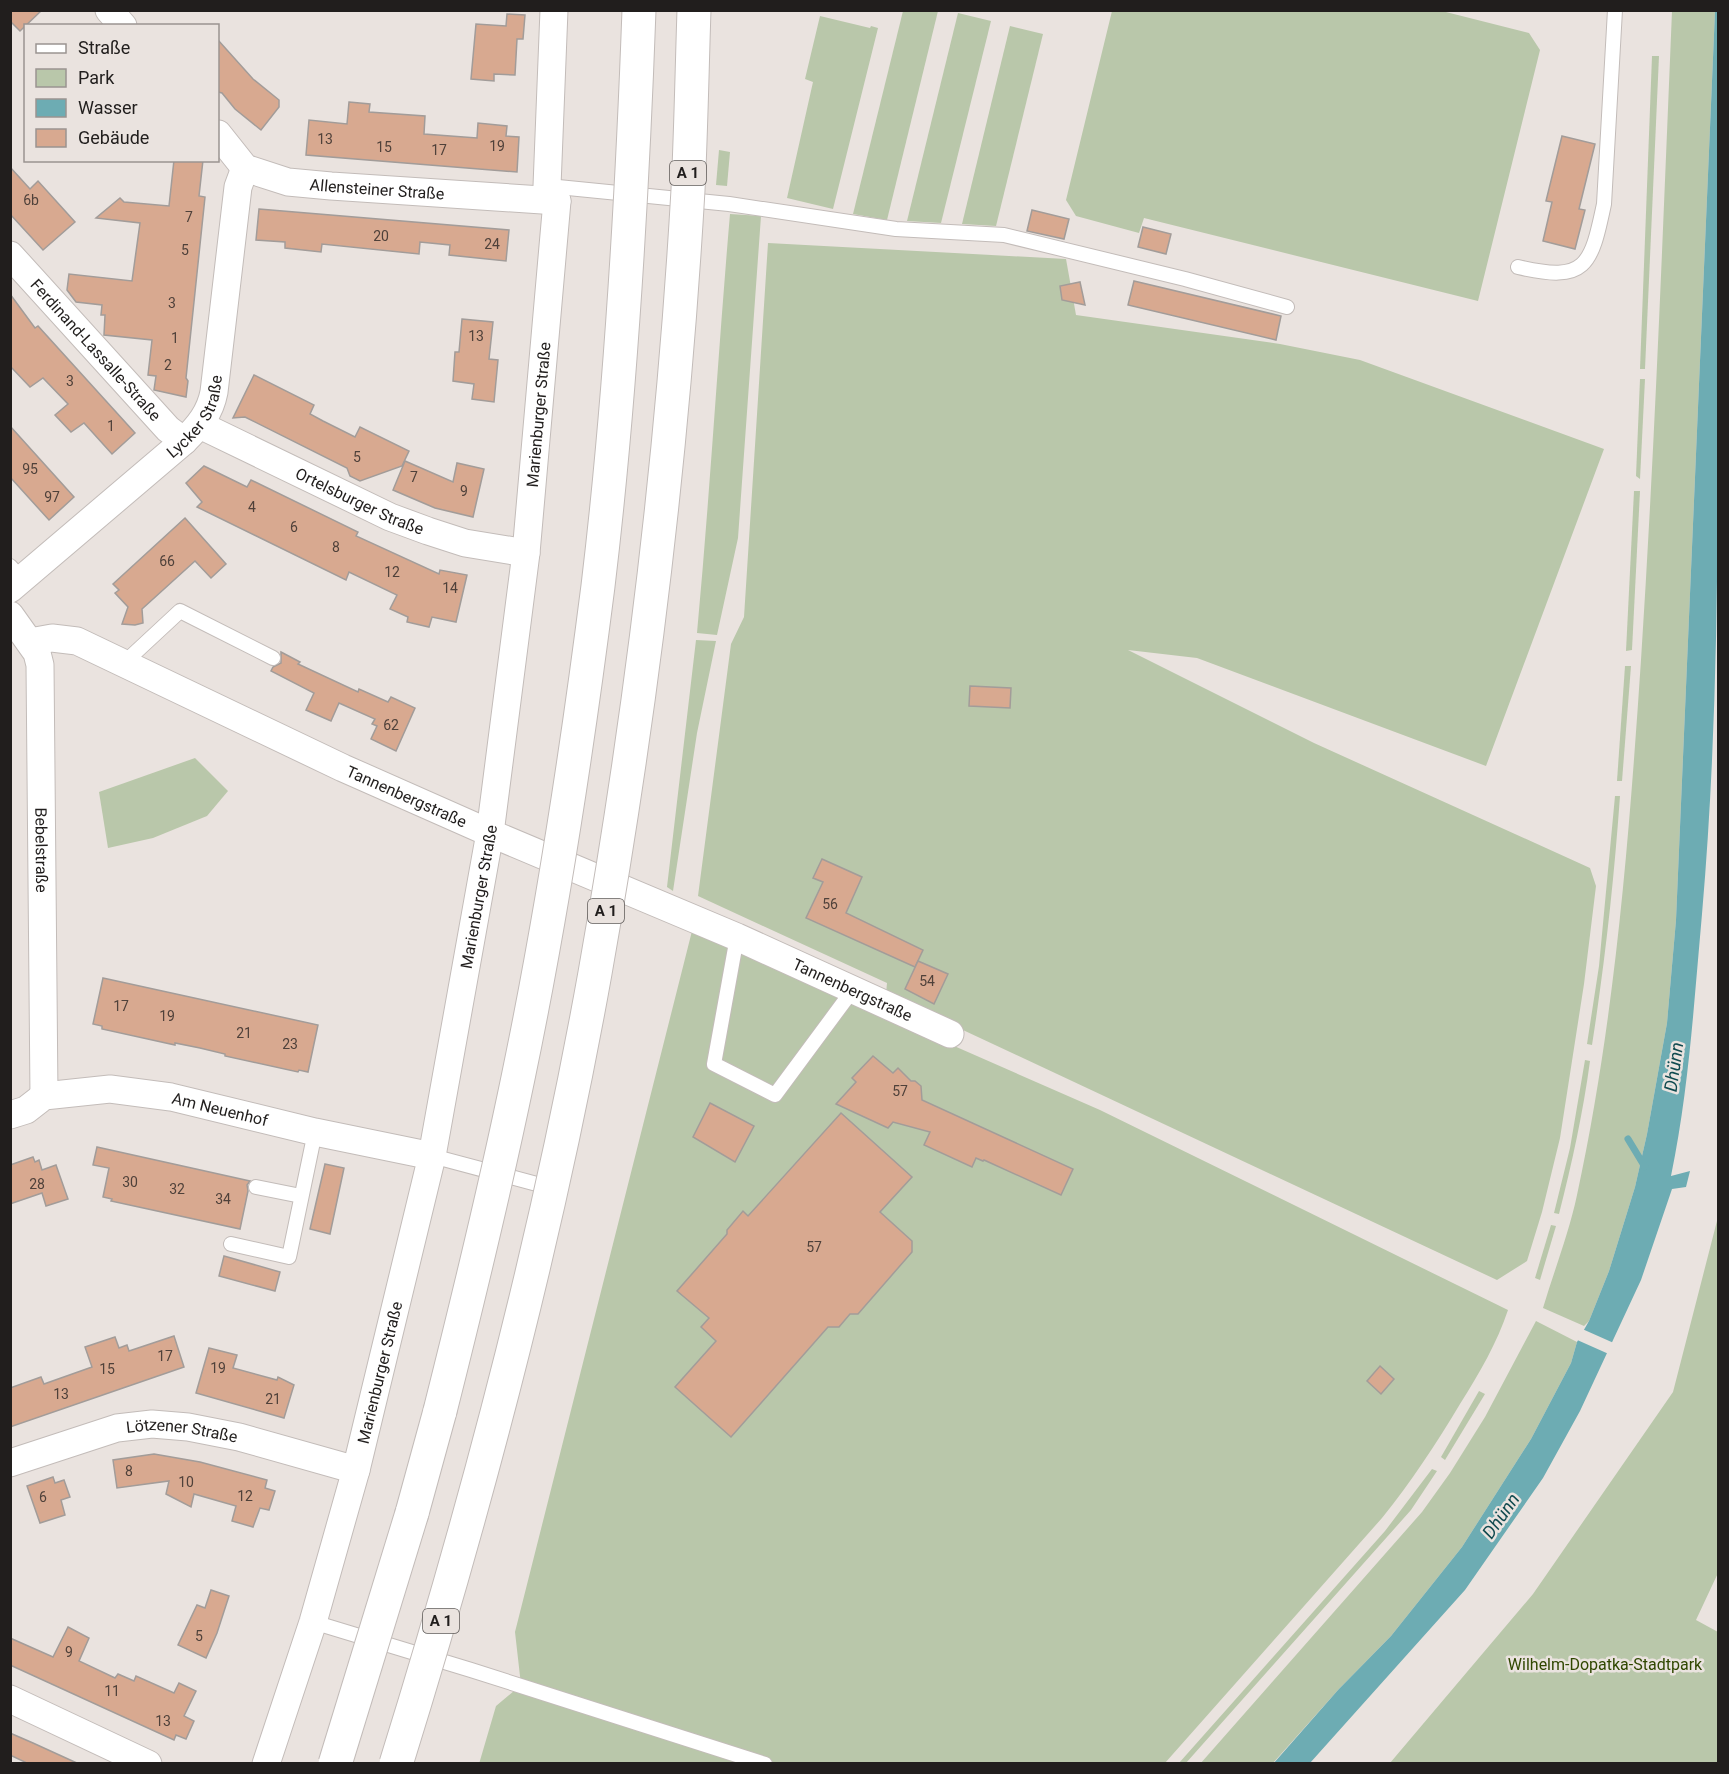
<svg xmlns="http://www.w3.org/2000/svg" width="1729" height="1774" font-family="Roboto,sans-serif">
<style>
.green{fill:#b9c7aa}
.water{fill:#6dacb3}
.pier{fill:#eae3df}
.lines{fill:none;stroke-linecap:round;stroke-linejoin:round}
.stream{stroke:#6dacb3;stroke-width:7}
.building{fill:#d8a990;stroke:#a29c99;stroke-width:1.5}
.lane-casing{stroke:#c3bcb9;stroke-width:16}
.street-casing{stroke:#c3bcb9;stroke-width:29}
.highway-casing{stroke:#c3bcb9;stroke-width:35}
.lane{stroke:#fff;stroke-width:14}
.street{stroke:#fff;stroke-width:27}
.highway{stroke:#fff;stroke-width:33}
.highway-bridge-casing{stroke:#c3bcb9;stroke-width:35;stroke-linecap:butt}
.highway-bridge{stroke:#fff;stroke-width:33}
.labels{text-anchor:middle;stroke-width:5;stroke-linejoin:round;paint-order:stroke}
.number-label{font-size:14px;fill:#4f413a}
.shield{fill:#eae3df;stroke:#5d5957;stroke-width:1.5}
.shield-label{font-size:15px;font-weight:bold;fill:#211e1d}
.street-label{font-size:16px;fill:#211e1d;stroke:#eae3df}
.park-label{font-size:16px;fill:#304700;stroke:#eae3df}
.water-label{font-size:18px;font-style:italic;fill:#104a4f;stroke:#eae3df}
</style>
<rect width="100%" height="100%" fill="#eae3df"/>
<g class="green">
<polygon points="903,11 938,11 887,220 853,214"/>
<polygon points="1112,11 1438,10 1529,33 1540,50 1478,301 1144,218 1139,233 1076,216 1066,200"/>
<path d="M1672 11H1715L1676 920 1667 1023 1647 1134 1635 1187 1609 1271 1589 1321 1584 1326 1543 1308C1554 1271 1569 1233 1577 1195 1615 1019 1629 839 1641 660 1655 444 1663 227 1672 11Z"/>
<polygon points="958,13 991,21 941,223 907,221"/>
<polygon points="820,16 870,28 871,26 878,28 833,209 787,198 813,82 805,79"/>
<polygon points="1010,26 1043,34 996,226 962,224"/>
<polygon points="1652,56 1659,56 1645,369 1640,369"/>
<polygon points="719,150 730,152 727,186 716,185"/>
<path d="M730 214 761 216 738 538 717 635 697 633C710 493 718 353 730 214Z"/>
<polygon points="768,243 1066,259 1076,315 1280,344 1360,360 1604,449 1486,766 1197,658 1128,650 1314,743 1590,868 1596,886 1584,984 1560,1138 1542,1212 1527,1261 1497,1280 886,994 887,983 698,896 731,644 744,617"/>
<polygon points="1640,379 1645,379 1640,479 1636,476"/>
<polygon points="1634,491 1640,491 1632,650 1626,651"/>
<polygon points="696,640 716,641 697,733 673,891 667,887"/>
<polygon points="1625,666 1631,666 1622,781 1617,781"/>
<polygon points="195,758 228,791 207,816 153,838 108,848 99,792"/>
<path d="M1615 796H1620C1614 880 1605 962 1592 1045L1587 1044 1599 966Z"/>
<path d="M692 931 1100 1110 1508 1310C1497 1343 1479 1374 1460 1404 1436 1444 1411 1482 1382 1518L1165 1763 479 1764 496 1706 521 1685 515 1632Z"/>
<path d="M1585 1060 1590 1061C1583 1113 1572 1163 1559 1214L1554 1213 1570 1148Z"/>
<polygon points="1718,1217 1718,1573 1696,1620 1718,1632 1718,1763 1390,1763 1533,1594 1673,1392"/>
<polygon points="1551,1225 1556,1226 1540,1280 1535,1278"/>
<polygon points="1536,1321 1577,1342 1571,1363 1531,1439 1462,1547 1391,1636 1338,1690 1273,1763 1200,1764 1422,1512 1450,1473 1485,1417"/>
<polygon points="1479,1391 1485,1394 1445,1460 1441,1457"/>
<polygon points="1432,1469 1437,1471 1411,1510 1186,1763 1179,1763 1385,1531"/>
</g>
<path class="water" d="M1715 11H1718C1718 140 1718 269 1718 398 1718 570 1717 742 1702 914 1694 1002 1689 1089 1671 1176L1690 1171 1686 1187 1672 1189 1641 1280 1580 1411 1543 1478 1465 1590 1310 1763 1273 1764 1338 1690 1391 1636 1462 1547 1531 1439 1571 1363 1577 1342 1589 1321 1609 1271 1635 1187 1647 1134 1667 1023 1676 920Z"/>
<polygon class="pier" points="1580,1328 1616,1344 1611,1355 1575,1339"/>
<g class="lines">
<polyline class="stream" points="1628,1139 1645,1167"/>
</g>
<g class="building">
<polygon points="10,10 42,10 20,31 10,21"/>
<polygon points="507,14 525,15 523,39 517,39 515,75 494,74 494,81 471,79 476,24 506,26"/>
<polygon points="218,40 253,79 279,100 279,107 261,130 235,109 222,93 218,92"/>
<polygon points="349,102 370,104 369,112 425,116 424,134 477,138 478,123 507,126 506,136 519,137 517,172 306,155 309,120 347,124"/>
<polygon points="1562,136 1595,144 1579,209 1585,210 1575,249 1543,241 1552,202 1546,201"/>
<polygon points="174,160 203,160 199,196 205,197 186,378 188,381 186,397 154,390 156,376 148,375 152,340 104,335 105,315 101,315 102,305 76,302 67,290 69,274 132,281 140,223 96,218 120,198 124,202 169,206"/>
<polygon points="10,167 30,189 38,181 75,222 43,250 10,214"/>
<polygon points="259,209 509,230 506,261 449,255 450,245 420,242 419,254 322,244 321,252 285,248 285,242 256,240"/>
<polygon points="1032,210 1069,219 1064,239 1027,231"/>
<polygon points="1143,227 1171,234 1166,254 1138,247"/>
<polygon points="1134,281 1281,316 1276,340 1128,305"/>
<polygon points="1080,282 1085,305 1062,300 1060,286"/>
<polygon points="10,294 35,328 38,326 135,433 112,454 84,423 71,432 55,415 68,404 43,378 30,387 10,366"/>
<polygon points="462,319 493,322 489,359 498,360 494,402 472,399 474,384 453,381 455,352 459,352"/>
<polygon points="254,375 314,405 310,414 323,421 355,437 360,427 409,451 402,466 360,481 350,476 347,468 245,417 233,418"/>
<polygon points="10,426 74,497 49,520 10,477"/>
<polygon points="405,461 453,482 457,463 484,469 473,517 435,508 393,490"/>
<polygon points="204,466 247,487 251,480 358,532 356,536 439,574 440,570 467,575 456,622 432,617 429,627 407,622 408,617 390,609 397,595 349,572 346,580 197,507 202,502 186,483"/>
<polygon points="185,518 226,564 211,578 195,561 142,609 143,623 135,625 122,624 128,607 115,593 119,590 113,584"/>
<polygon points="281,652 300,662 298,664 358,692 359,689 388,702 391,697 415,708 396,751 371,739 377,726 372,724 375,719 339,703 331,721 306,710 314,693 271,671 273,667 281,663"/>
<polygon points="970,686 1011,688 1010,708 969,706"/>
<polygon points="822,859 862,877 846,913 923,950 915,967 806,918 823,882 813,878"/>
<polygon points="918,961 948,974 934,1004 905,989"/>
<polygon points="103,978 318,1025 308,1072 299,1070 298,1072 225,1056 225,1054 200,1048 175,1043 175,1045 102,1029 102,1026 93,1024"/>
<polygon points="873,1056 893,1073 898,1068 911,1081 915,1081 921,1086 922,1100 1073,1169 1061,1195 984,1160 983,1161 976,1158 972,1167 924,1145 930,1132 893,1122 888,1128 836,1104 856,1082 852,1078"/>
<polygon points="710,1103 754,1126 735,1162 693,1137"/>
<polygon points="841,1113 912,1177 880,1212 912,1241 912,1252 858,1314 850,1314 839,1327 828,1327 731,1437 675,1387 716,1341 701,1327 709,1318 677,1291 727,1234 727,1230 743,1211 748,1216"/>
<polygon points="97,1147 250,1181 247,1185 248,1191 240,1229 111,1201 112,1199 103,1197 109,1168 93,1165"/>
<polygon points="33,1157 35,1162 39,1160 42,1170 56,1165 68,1199 46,1206 42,1193 10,1204 10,1165"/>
<polygon points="325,1164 344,1168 330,1234 310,1229"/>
<polygon points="224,1256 280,1272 275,1291 219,1276"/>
<polygon points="174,1336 184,1367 10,1427 10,1388 41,1377 44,1384 92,1367 85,1347 115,1337 119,1348 127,1345 129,1351"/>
<polygon points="209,1348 237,1355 233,1368 277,1380 278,1377 294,1385 284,1418 196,1393"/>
<polygon points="1380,1366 1394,1379 1381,1394 1367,1381"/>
<polygon points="154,1454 200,1462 267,1480 265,1488 275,1491 269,1510 260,1508 253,1527 232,1521 236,1506 194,1494 191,1507 166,1494 169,1481 117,1488 113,1460"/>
<polygon points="53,1477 55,1483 64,1480 70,1497 61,1500 65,1515 40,1523 27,1486"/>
<polygon points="211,1590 229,1596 217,1633 206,1658 178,1645 197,1605 205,1608"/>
<polygon points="68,1627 89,1638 79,1661 115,1678 118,1674 134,1681 136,1676 174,1693 179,1683 196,1691 184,1716 194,1721 186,1739 176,1735 174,1740 10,1665 10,1638 53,1657"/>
<polygon points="10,1733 33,1743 79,1764 24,1764 25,1762 10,1755"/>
</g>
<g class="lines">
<defs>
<g id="lane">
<polyline points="548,186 729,204 896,229 1004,235 1185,279 1287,307"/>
<path d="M1518 267C1586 283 1591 266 1604 204L1615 10"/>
<polyline points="10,566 22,579"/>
<polyline points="124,663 180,611 273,658"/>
<polyline points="737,937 714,1064 775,1095 852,991"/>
<polyline points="432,1156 548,1187"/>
<polyline points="256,1187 301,1196"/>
<polyline points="231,1244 289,1257 315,1132"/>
<polyline points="313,1622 471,1670 765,1764"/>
</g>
<g id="street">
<polyline points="109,10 123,26"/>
<path id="s1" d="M218 134 245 168 288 182 331 186 557 201"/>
<path id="s2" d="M10 255 168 429 184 441"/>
<path id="s3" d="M200 425 390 517 428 531 465 543 526 553"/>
<path id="s4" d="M10 589 184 441C199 426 210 413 214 392L238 187 245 168"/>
<path id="s5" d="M10 615 37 653 40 665 44 1096"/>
<path id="s6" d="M30 642 52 638 77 641 343 768 490 833 737 937 950 1034"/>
<path id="s7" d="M10 1115 26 1110 44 1096 110 1089 171 1097 315 1132 432 1156"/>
<path id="s8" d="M10 1463 117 1428 152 1424 188 1427 239 1437 356 1470"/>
<polyline points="10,1699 148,1764"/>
<path id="s9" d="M266 1764 313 1622 356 1470 432 1156 490 833 526 553 557 201 547 186 554 10"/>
</g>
<polyline id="highway" points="412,1513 440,1411"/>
</defs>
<use href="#lane" class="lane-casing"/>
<use href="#street" class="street-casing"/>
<use href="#highway" class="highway-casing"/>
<use href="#lane" class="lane"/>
<use href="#street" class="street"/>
<use href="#highway" class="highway"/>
<defs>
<g id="highway-bridge">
<path d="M440 1411C468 1300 495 1189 518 1078 552 915 577 751 598 586 621 395 632 203 639 10"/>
<polyline points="335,1764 412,1513"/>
<path d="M396 1764C477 1504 547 1241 595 973 641 714 673 452 688 190 691 130 692 70 694 10"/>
</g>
</defs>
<use href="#highway-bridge" class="highway-bridge-casing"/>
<use href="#highway-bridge" class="highway-bridge"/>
</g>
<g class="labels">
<g class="number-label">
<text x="325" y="144">13</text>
<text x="497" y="151">19</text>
<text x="384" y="152">15</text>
<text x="439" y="155">17</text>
<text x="31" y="205">6b</text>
<text x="189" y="222">7</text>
<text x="381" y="241">20</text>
<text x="492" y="249">24</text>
<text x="185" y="255">5</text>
<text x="172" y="308">3</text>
<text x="476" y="341">13</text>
<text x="175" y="343">1</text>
<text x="168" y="370">2</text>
<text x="70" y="386">3</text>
<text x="111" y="431">1</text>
<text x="357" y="462">5</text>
<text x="30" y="474">95</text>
<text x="414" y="482">7</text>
<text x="464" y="496">9</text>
<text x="52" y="502">97</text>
<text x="252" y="512">4</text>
<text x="294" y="532">6</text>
<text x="336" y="552">8</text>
<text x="167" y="566">66</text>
<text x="392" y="577">12</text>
<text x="450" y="593">14</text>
<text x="391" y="730">62</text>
<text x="830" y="909">56</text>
<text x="927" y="986">54</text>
<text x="121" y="1011">17</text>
<text x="167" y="1021">19</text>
<text x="244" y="1038">21</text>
<text x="290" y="1049">23</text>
<text x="900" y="1096">57</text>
<text x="130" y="1187">30</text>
<text x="37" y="1189">28</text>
<text x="177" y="1194">32</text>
<text x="223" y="1204">34</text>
<text x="814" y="1252">57</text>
<text x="165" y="1361">17</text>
<text x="218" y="1373">19</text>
<text x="107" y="1374">15</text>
<text x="61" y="1399">13</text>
<text x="273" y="1404">21</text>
<text x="129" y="1476">8</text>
<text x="186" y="1487">10</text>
<text x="245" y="1501">12</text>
<text x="43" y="1502">6</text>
<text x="199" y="1641">5</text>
<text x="69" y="1657">9</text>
<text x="112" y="1696">11</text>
<text x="163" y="1726">13</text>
</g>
<g class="shield">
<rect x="670" y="161" width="36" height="24" rx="4.5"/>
<rect x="588" y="899" width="36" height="24" rx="4.5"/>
<rect x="423" y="1609" width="36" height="24" rx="4.5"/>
</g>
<g class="shield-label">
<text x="688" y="178">A 1</text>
<text x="606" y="916">A 1</text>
<text x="441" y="1626">A 1</text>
</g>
<g class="street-label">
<text dy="6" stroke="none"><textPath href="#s1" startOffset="178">Allensteiner Straße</textPath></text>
<text dy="6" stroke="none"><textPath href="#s2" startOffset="128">Ferdinand-Lassalle-Straße</textPath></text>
<text dy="6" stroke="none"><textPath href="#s4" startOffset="256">Lycker Straße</textPath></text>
<text dy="6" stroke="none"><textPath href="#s9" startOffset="1380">Marienburger Straße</textPath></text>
<text dy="6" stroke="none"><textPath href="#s3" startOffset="177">Ortelsburger Straße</textPath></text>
<text dy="6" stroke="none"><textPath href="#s6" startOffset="412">Tannenbergstraße</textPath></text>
<text dy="6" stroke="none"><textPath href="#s5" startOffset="244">Bebelstraße</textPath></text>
<text dy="6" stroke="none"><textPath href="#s9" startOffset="894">Marienburger Straße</textPath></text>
<text dy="6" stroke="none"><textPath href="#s6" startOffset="898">Tannenbergstraße</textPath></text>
<text dy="6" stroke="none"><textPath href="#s7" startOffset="218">Am Neuenhof</textPath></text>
<text dy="6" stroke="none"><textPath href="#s9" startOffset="408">Marienburger Straße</textPath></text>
<text dy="6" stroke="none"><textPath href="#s8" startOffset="178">Lötzener Straße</textPath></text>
</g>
<g class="park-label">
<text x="1605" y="1670">Wilhelm-Dopatka-Stadtpark</text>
</g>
<g class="water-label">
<text transform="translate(1674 1067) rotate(-82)" y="6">Dhünn</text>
<text transform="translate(1501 1516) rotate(-55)" y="6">Dhünn</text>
</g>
</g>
<rect width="1729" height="1774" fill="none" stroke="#211e1d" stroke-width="24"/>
<rect x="24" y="24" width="195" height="138" fill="#eae3df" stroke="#9a9491" stroke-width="1.5"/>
<rect x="36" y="44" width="30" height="9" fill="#ffffff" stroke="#9a9491" stroke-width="1.5"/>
<text x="78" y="54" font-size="18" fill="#211e1d">Straße</text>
<rect x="36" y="69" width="30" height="18" fill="#b9c7aa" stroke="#9a9491" stroke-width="1.5"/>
<text x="78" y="84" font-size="18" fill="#211e1d">Park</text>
<rect x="36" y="99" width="30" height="18" fill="#6dacb3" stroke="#9a9491" stroke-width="1.5"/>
<text x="78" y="114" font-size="18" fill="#211e1d">Wasser</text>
<rect x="36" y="129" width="30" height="18" fill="#d8a990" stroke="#9a9491" stroke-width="1.5"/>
<text x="78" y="144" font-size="18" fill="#211e1d">Gebäude</text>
</svg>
